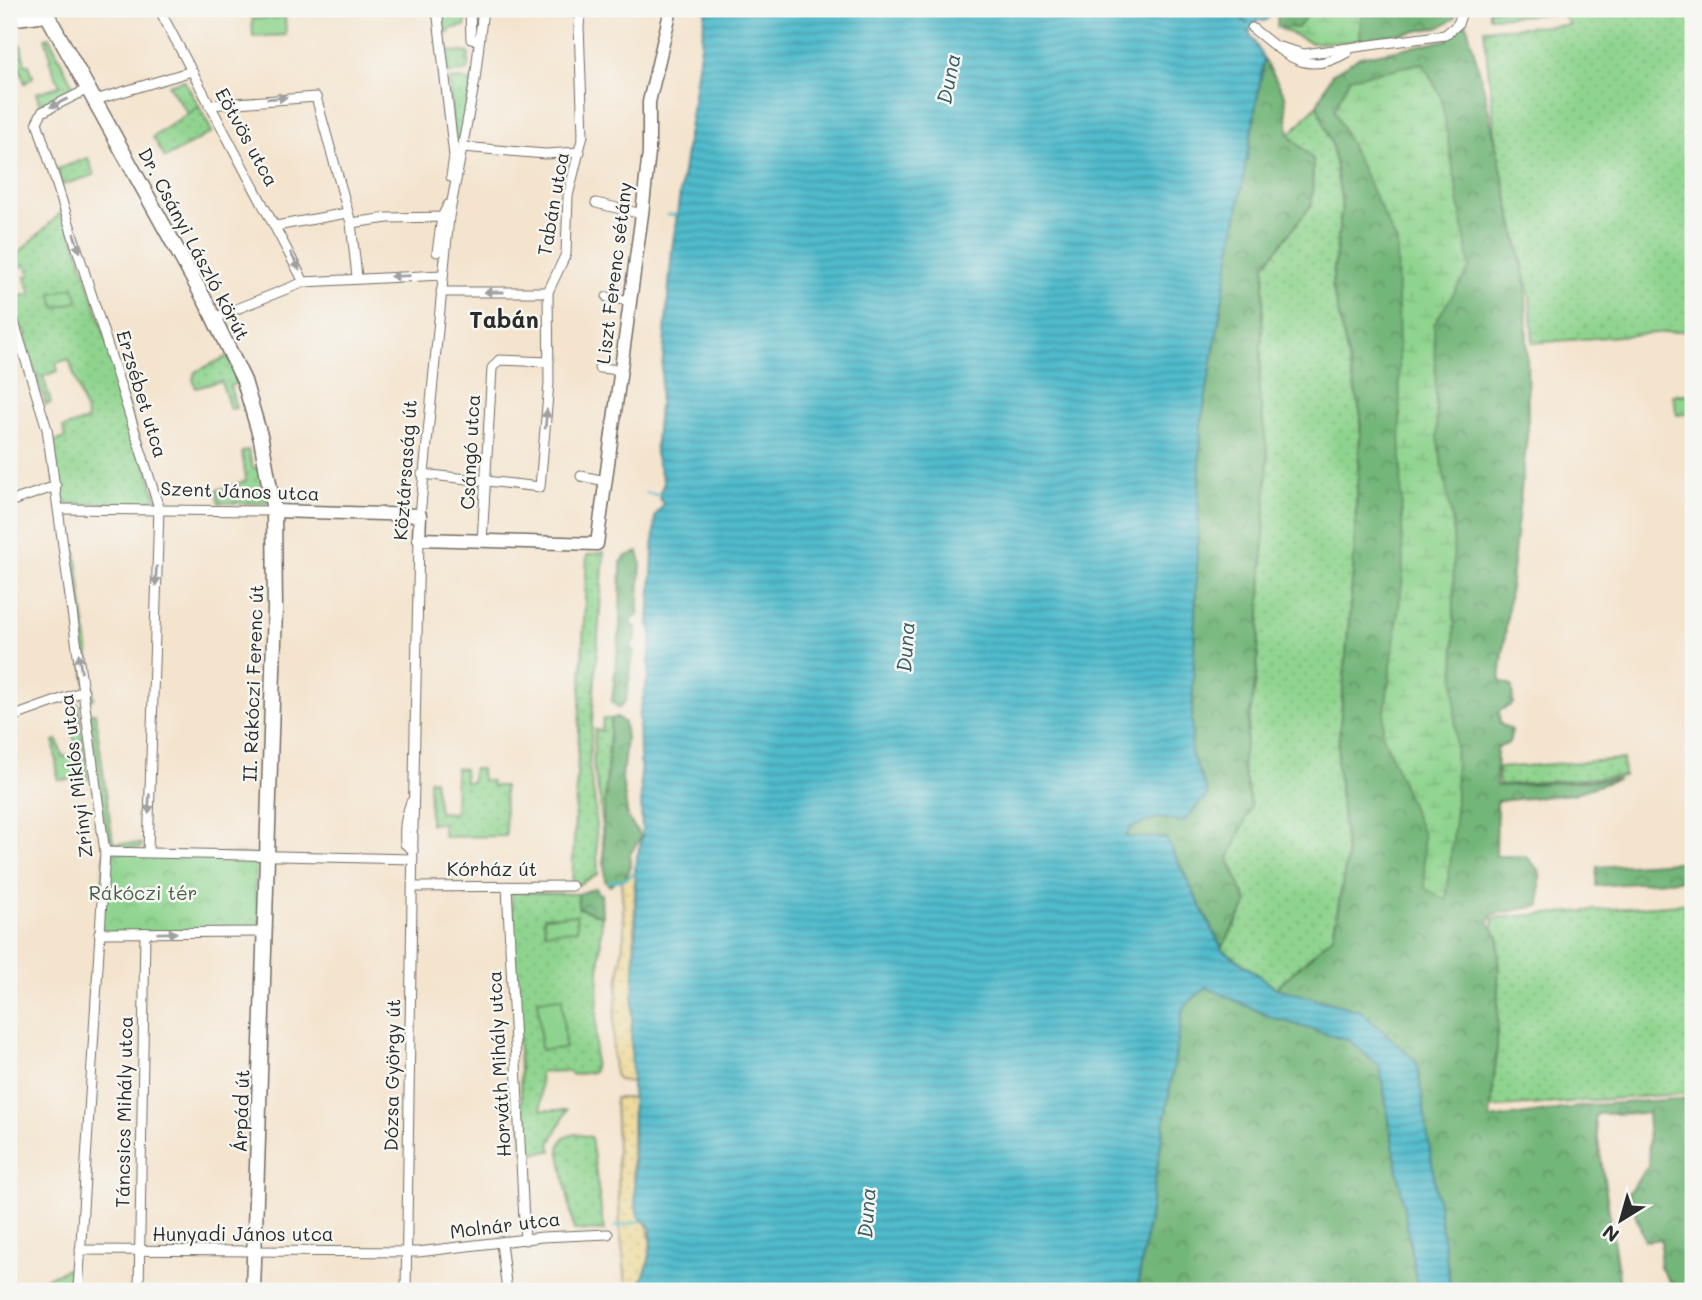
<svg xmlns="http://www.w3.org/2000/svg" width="1702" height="1300" font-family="Mali,sans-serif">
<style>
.grass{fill:url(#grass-dots);stroke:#5d805c;stroke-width:2}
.forest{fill:url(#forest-crowns);stroke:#4f7052;stroke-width:2}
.wetland{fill:url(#wetland-marsh);stroke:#5d805c;stroke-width:2}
.sand{fill:url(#sand-dots);stroke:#8c8264;stroke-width:2}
.park{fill:url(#park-crowns);stroke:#5d805c;stroke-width:2}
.pitch{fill:#8fd48e;stroke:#5d805c;stroke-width:2}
.water{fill:url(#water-rules);stroke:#3e737c;stroke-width:2}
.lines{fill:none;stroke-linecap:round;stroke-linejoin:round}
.stream{stroke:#50bbcc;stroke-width:2.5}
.ferry{stroke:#385d63;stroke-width:2;stroke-dasharray:9 7;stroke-linecap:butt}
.street-casing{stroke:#716c64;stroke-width:11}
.secondary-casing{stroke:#716c64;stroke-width:15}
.primary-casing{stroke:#716c64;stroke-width:17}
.street{stroke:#fff;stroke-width:9}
.secondary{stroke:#fff;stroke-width:12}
.primary{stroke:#fff;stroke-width:14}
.oneway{fill:#a0a0a0}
.labels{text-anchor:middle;stroke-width:5;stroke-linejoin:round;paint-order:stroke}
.street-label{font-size:19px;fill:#2b2b2b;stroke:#f6f6f2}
.park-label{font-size:19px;fill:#495e49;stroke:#f6f6f2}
.water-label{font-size:21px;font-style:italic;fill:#385d63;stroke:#f6f6f2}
.quarter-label{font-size:23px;font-weight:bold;fill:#2b2b2b;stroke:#f6f6f2}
</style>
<defs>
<pattern id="grass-dots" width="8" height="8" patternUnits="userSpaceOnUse" patternTransform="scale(1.75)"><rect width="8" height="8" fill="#8fd48e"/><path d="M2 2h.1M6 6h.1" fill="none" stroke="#7cb67b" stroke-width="1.8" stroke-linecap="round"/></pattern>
<pattern id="forest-crowns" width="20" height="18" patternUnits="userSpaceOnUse" patternTransform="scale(1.75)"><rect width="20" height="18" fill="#73b679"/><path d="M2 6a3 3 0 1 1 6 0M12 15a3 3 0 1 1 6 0" fill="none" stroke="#5f9463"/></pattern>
<pattern id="wetland-marsh" width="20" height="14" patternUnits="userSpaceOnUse" patternTransform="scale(1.75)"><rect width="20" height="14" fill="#8fd48e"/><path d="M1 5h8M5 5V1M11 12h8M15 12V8" fill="none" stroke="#7cb67b"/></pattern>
<pattern id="sand-dots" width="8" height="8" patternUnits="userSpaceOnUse" patternTransform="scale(1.75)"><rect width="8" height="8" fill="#eeda9e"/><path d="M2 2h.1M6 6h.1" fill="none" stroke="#cb8" stroke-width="1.8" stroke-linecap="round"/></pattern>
<pattern id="park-crowns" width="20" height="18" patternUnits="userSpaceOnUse" patternTransform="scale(1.75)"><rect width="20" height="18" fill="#8fd48e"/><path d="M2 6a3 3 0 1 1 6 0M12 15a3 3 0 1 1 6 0" fill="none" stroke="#7cb67b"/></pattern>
<pattern id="water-rules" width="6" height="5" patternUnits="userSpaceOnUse" patternTransform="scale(1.75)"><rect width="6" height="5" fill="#50bbcc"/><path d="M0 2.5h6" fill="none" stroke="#4398a6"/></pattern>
</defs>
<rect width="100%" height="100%" fill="#f6f6f2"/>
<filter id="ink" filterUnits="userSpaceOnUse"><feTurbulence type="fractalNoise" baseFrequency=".0143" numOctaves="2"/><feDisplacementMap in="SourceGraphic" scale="14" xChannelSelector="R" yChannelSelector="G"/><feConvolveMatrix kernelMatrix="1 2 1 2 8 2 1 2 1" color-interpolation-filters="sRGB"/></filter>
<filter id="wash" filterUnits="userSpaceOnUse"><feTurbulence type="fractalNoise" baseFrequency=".00686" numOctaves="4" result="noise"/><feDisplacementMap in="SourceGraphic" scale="28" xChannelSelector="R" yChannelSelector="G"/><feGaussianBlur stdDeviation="1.57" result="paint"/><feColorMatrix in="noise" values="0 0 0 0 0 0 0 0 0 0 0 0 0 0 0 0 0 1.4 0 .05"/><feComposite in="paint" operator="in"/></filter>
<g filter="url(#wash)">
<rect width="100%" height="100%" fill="#f4e4ce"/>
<g class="grass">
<polygon points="441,9 467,9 465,26 450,29 449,33 444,34"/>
<polygon points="1489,9 1693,9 1693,330 1533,343 1530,297 1497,151 1484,29 1570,25 1562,14 1489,17"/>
<polygon points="447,51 469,53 468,70 448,74"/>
<polygon points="462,79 468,82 473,79 459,152 455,152 449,80"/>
<polygon points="1317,105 1332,145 1342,205 1332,285 1361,416 1353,572 1337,763 1347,858 1333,936 1276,988 1222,948 1247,903 1229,859 1251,806 1242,765 1257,672 1268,456 1259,393 1265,265 1312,204 1313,160 1289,135"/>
<polygon points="199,106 212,132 165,158 153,137"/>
<polygon points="88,158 94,175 62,185 57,169"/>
<polygon points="65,209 158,503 59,504 49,444 65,438 63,428 88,420 69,359 56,363 58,371 43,376 51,403 46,405 24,336 27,335 25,329 22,330 12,299 31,293 25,277 30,275 26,265 13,270 9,262"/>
<polygon points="228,356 240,382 230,386 236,408 230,409 221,381 196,388 193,379 195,372"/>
<polygon points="1693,394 1693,413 1677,415 1673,395"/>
<polygon points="248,450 253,468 262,467 268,503 219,503 217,490 246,481 242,452"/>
<polygon points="76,552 94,699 88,700 68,553"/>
<polygon points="604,552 589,765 595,802 598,874 578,885 572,884 587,555"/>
<polygon points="78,702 88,779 58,780 54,741 57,740 63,757 74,755 76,751 71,719 78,718"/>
<polygon points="90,713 95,713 113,843 142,844 141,848 113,848 113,844 108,844"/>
<polygon points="603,719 611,719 603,826 604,864 600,800 593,765 595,730 602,731"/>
<polygon points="1623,759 1624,776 1499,785 1498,768"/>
<polygon points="456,768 464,769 465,782 472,782 473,769 481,769 482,780 491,781 492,786 504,786 506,836 443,837 443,823 430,824 429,780 434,779 439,812 455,813"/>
<polygon points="511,892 578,894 578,908 602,916 594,1072 573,1075 568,1071 540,1072 541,1110 567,1110 550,1144 552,1151 524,1154"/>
<polygon points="1693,903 1693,1093 1486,1108 1493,918"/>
<polygon points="575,1134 591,1137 604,1231 574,1230 559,1148 563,1138"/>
</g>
<g class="forest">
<polygon points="1278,9 1311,9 1298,28 1277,27"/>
<polygon points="1411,9 1456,9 1455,18 1440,27 1360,41 1360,15 1407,15"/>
<polygon points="1466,22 1484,89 1526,284 1528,427 1500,681 1512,686 1513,704 1499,711 1500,724 1512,730 1509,743 1497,748 1496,786 1618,779 1573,794 1497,801 1496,856 1526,856 1540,872 1540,906 1493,914 1488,923 1499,937 1497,1047 1490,1119 1592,1105 1693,1098 1693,1291 1675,1289 1659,1266 1662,1239 1645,1241 1628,1193 1649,1165 1648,1113 1597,1114 1595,1120 1621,1291 1451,1291 1416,1062 1276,988 1333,936 1347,858 1337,763 1353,572 1361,416 1332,285 1342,205 1332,145 1317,105 1332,74 1360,57 1446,40"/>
<polygon points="1264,59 1285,95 1289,135 1313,159 1312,204 1265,265 1259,393 1268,456 1257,672 1242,765 1251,806 1229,859 1247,903 1222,948 1166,838 1126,837 1130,828 1157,818 1183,822 1208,794 1191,753 1201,424"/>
<polygon points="638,552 641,563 638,615 632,620 632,626 636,627 636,638 629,650 634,649 626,700 619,708 612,702 620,626 621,562 626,556"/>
<polygon points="617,717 624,723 626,738 622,779 628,818 641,837 630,854 630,869 625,879 615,881 610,886 605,881 603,826 611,719"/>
<polygon points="1693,861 1693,879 1596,886 1597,867"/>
<polygon points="596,888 597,893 601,894 602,916 578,908 578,894"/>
<polygon points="1206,986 1271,1017 1350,1041 1380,1067 1418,1291 1137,1291 1183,1008"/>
</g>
<g class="wetland">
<polygon points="1311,9 1411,9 1407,15 1361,15 1360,41 1312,43 1277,27 1298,28"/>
<polygon points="1423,63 1441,97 1470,268 1434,324 1437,438 1453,524 1456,810 1446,900 1425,888 1423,835 1382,733 1403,577 1397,243 1334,110 1350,78"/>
</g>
<g class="sand">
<path d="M635 873 633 1082 618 1080C604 1061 623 959 624 929 624 911 622 896 621 880Z"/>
<path d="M615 1098H633C633 1122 630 1150 633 1174 639 1225 668 1238 636 1291H627L620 1229Z"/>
</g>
<g class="park">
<polygon points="49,37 73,86 68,95 42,112 36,93 60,86 49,60 51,58 45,38"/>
<polygon points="21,45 25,65 29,65 33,77 25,83 13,48"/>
<polygon points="184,80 199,106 188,114 168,85"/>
<polygon points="74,287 79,301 56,308 51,294"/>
<polygon points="105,852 256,855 255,900 261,908 260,932 99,933"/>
<polygon points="72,1267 71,1291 20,1291 20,1289"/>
</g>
<g class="pitch">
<polygon points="285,17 286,35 253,37 252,19"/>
<polygon points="576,915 577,930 545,932 544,917"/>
<polygon points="562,998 565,1048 541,1050 538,1000"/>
</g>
<path class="water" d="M706 9H1278L1265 21 1258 20 1249 32 1264 59 1201 425 1191 753 1208 794 1183 822 1157 818 1130 828 1126 837 1166 838 1222 949 1276 988 1361 1011 1417 1062 1451 1291H1418L1380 1067 1350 1041 1271 1017 1206 987 1183 1008 1137 1291H636C650 1267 651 1256 651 1228L638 1216 635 1200 631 1044 636 924 635 865 642 837 639 715 648 677 652 631 649 625 655 516 663 505 659 495 664 483 655 454 672 250Z"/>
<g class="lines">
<g class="stream">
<polyline points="667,215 676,215"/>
<polyline points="646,493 659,495"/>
<polyline points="609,882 625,879 635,873"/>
<polyline points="615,1227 641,1221"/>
</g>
<polyline class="ferry" points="1228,9 1249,25"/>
</g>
</g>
<g filter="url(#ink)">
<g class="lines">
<defs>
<g id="street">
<polyline points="159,9 304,282"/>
<polyline points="437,9 454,156 451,177"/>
<polyline points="470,9 471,39 478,40"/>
<path d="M1252 28C1286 54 1305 78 1348 52"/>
<polyline points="1276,46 1304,54 1445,35 1458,24 1463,9"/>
<polyline points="86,90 42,112 37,122 159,508 148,852"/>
<polyline points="92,101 192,71"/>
<polyline points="209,105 316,97 351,223 357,277"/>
<polyline points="463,147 545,154 580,152"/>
<polyline points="596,203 642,214"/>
<polyline points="351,223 388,218 447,217"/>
<polyline points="276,226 347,213"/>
<polyline points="437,252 442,217 448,205"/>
<polyline points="441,292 548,292"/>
<polyline points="607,297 630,301"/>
<polyline points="9,306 47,429 105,852 78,1291"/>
<polyline points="214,318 304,282 442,275"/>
<polyline points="599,368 622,370"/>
<polyline points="422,474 540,487 549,383 548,292 566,254 568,196 583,135 579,26 581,9"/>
<polyline points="581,476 606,481"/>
<polyline points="9,502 56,486"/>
<polyline points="59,509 274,511"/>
<polyline points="420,515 449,217 475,80 483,9"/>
<polyline points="482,542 492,368 499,360 549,362"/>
<polyline points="9,718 84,691"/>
<path d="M411 802C405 817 404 828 405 844L413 850"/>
<polyline points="413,829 419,539"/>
<polyline points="105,852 413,859"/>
<polyline points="413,887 572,886"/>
<polyline points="507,887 525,1240"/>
<polyline points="99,933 265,932"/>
<polyline points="501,1243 507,1291"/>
<polyline points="80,1250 418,1252 542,1237 608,1234"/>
<polyline points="139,1291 145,933"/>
<polyline points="406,1291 413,835"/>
</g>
<g id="secondary">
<polyline points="9,14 31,9"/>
<polyline points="9,20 47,15"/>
<polyline points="274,511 420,515 419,539 597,544 642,214 649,152 649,102 671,9"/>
</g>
<polyline id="primary" points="44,9 207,304 244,381 261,439 274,511 275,609 253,1291"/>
</defs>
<use href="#street" class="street-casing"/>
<use href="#secondary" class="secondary-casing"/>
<use href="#primary" class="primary-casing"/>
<use href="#street" class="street"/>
<use href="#secondary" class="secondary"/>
<use href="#primary" class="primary"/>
</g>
<defs><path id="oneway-solid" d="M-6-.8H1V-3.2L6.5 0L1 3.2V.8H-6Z" transform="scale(1.75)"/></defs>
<g class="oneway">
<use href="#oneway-solid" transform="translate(277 98) rotate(-5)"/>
<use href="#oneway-solid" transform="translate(59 103) rotate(155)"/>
<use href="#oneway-solid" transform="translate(77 243) rotate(71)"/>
<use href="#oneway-solid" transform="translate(295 261) rotate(62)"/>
<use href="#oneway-solid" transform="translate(400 276) rotate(178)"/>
<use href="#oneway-solid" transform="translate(494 292) rotate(180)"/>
<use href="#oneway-solid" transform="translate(546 419) rotate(-85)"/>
<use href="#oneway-solid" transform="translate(156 576) rotate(92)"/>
<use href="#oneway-solid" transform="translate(80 663) rotate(-98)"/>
<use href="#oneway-solid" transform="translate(149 804) rotate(92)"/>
<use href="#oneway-solid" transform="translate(167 933) rotate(-1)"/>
</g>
</g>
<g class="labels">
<g class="street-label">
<text transform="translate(247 137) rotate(61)" y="7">Eötvös utca</text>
<text transform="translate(553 204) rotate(-80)" y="7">Tabán utca</text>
<text transform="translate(194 244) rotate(62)" y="7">Dr. Csányi László körút</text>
<text transform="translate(614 273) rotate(-83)" y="7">Liszt Ferenc sétány</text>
<text transform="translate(142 394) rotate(73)" y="7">Erzsébet utca</text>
<text transform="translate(470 452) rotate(-87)" y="7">Csángó utca</text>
<text transform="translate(405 470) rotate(-86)" y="7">Köztársaság út</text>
<text transform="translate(240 491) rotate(2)" y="7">Szent János utca</text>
<text transform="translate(253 683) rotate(-88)" y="7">II. Rákóczi Ferenc út</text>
<text transform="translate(76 776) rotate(-97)" y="7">Zrínyi Miklós utca</text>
<text x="492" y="876">Kórház út</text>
<text transform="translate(499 1064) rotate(-93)" y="7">Horváth Mihály utca</text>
<text transform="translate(392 1075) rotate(-89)" y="7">Dózsa György út</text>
<text transform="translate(241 1111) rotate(-88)" y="7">Árpád út</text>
<text transform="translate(124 1112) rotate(-89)" y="7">Táncsics Mihály utca</text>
<text transform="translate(505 1225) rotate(-7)" y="7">Molnár utca</text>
<text x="243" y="1241">Hunyadi János utca</text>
</g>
<g class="park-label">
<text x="143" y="900">Rákóczi tér</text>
</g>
<g class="water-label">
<text transform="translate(949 79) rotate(-79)" y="7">Duna</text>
<text transform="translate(906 647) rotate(-86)" y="7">Duna</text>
<text transform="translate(867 1213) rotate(-86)" y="7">Duna</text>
</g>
<g class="quarter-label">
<text x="504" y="328">Tabán</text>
</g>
</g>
<rect width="1702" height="1300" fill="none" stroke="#f6f6f2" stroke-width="35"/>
<g transform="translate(1621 1220) rotate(217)" stroke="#f6f6f2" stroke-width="5" paint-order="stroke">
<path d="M0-5L12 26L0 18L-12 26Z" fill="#2b2b2b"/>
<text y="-10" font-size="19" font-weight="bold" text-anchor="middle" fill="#2b2b2b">N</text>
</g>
</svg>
